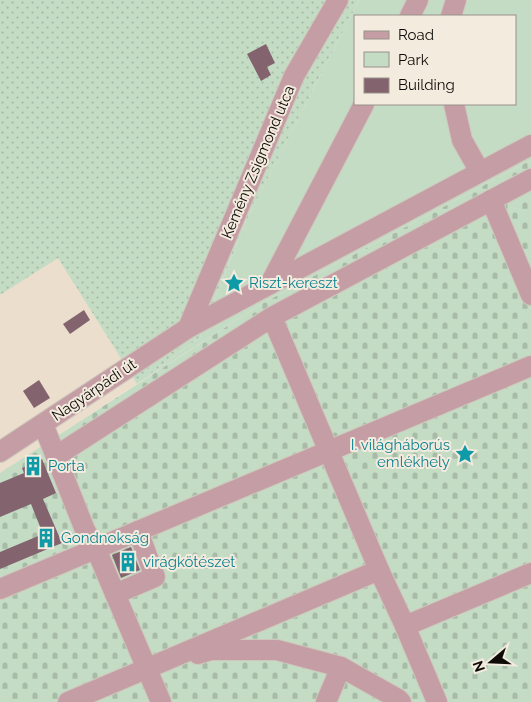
<svg xmlns="http://www.w3.org/2000/svg" width="531" height="702" font-family="Raleway,sans-serif">
<style>
.built{fill:#ebdecc}
.cemetery{fill:url(#cemetery-stones)}
.park{fill:#c4dbc4;fill-rule:evenodd}
.garden{fill:url(#garden-dots)}
.building{fill:#83636e}
.lines{fill:none;stroke-linecap:round;stroke-linejoin:round}
.minor-casing{stroke:#cfc7bc;stroke-width:22}
.minor{stroke:#c49ea4;stroke-width:20}
.labels{text-anchor:middle;stroke-width:4;stroke-linejoin:round;paint-order:stroke}
.street-label{font-size:15px;fill:#0e0b07;stroke:#f4ebdf}
.culture-label{font-size:15px;fill:#0d838f;stroke:#f4ebdf;text-anchor:start}
</style>
<defs>
<pattern id="cemetery-stones" width="16" height="16" patternUnits="userSpaceOnUse" patternTransform="scale(1.25)"><rect width="16" height="16" fill="#c4dbc4"/><path d="M2 7V4a2 2 0 0 1 4 0v3zM10 15v-3a2 2 0 0 1 4 0v3z" fill="#a7bba7"/></pattern>
<pattern id="garden-dots" width="8" height="8" patternUnits="userSpaceOnUse" patternTransform="scale(1.25)"><rect width="8" height="8" fill="#c4dbc4"/><path d="M2 2h.1M6 6h.1" fill="none" stroke="#a7bba7" stroke-width="1.8" stroke-linecap="round"/></pattern>
</defs>
<rect width="100%" height="100%" fill="#f4ebdf"/>
<polygon class="built" points="58,257 137,384 48,442 0,586 0,295"/>
<polygon class="cemetery" points="531,160 531,702 0,702 0,473 263,303"/>
<path class="park" d="M359 0H531V160L263 303 137 384 200 337 246 221ZM355 16H515V104H355Z"/>
<polygon class="garden" points="0,0 359,0 246,221 200,337 137,384 58,258 0,295"/>
<g class="building">
<polygon points="266,44 275,63 267,67 271,75 261,81 247,54"/>
<polygon points="84,310 90,320 70,334 63,324"/>
<polygon points="39,380 50,398 34,408 23,391"/>
<polygon points="42,459 56,493 43,499 62,543 0,569 0,552 43,534 31,504 0,517 0,483 24,473 22,468"/>
<polygon points="131,547 140,570 121,578 112,555"/>
</g>
<g class="lines">
<defs>
<g id="minor">
<polyline points="410,16 418,0"/>
<polyline points="451,16 456,0"/>
<polyline points="454,104 462,140 480,172"/>
<polyline points="491,200 531,295"/>
<polyline points="270,284 364,104"/>
<polyline points="272,317 379,570 405,626 437,702"/>
<polyline points="188,328 294,76 338,0"/>
<polyline points="43,424 85,530 96,549 161,702"/>
<polyline points="0,452 188,328 531,145"/>
<polyline points="56,456 272,317 531,179"/>
<polyline points="0,589 531,366"/>
<polyline points="115,594 155,577 138,531"/>
<polyline points="405,626 531,573"/>
<polyline points="198,654 211,650 277,650 341,667 398,699 401,702"/>
<polyline points="68,702 379,570"/>
<polyline points="326,702 341,667"/>
</g>
</defs>
<use href="#minor" class="minor-casing"/>
<use href="#minor" class="minor"/>
</g>
<defs>
<symbol id="sight-bare" viewBox="-9 -9 18 18"><path d="M0-6L1.8-2.2L6-1.7L2.9 1.2L3.7 5.4L0 3.3L-3.7 5.4L-2.9 1.2L-6-1.7L-1.8-2.2Z" fill="#0f9aa8" stroke="#f4ebdf" stroke-width="2.5" paint-order="stroke"/></symbol>
<symbol id="building-bare" viewBox="-9 -9 18 18"><path d="M-4-6H4V6H1V3H-1V6H-4ZM-2.5-4.3h1.7v1.8h-1.7ZM.8-4.3h1.7v1.8H.8ZM-2.5-1h1.7V.8h-1.7ZM.8-1h1.7V.8H.8Z" fill="#0f9aa8" stroke="#f4ebdf" stroke-width="2.5" paint-order="stroke"/></symbol>
</defs>
<g fill-rule="evenodd">
<use href="#sight-bare" x="220" y="269" width="28" height="28"/>
<use href="#sight-bare" x="451" y="440" width="28" height="28"/>
<use href="#building-bare" x="19" y="452" width="28" height="28"/>
<use href="#building-bare" x="32" y="524" width="28" height="28"/>
<use href="#building-bare" x="114" y="548" width="28" height="28"/>
</g>
<g class="labels">
<g class="street-label">
<text transform="translate(258 162) rotate(-67)" y="5">Kemény Zsigmond utca</text>
<text transform="translate(94 390) rotate(-34)" y="5">Nagyárpádi út</text>
</g>
<g class="culture-label">
<text x="249" y="288">Riszt-kereszt</text>
<text x="450" y="450" text-anchor="end">I. világháborús<tspan x="450" dy="17">emlékhely</tspan></text>
<text x="48" y="471">Porta</text>
<text x="61" y="543">Gondnokság</text>
<text x="143" y="567">virágkötészet</text>
</g>
</g>
<rect x="354" y="15" width="162" height="90" fill="#f4ebdf" stroke="#989189"/>
<rect x="364" y="31" width="25" height="8" fill="#c49ea4" stroke="#989189"/>
<text x="398" y="40" font-size="15" fill="#0e0b07">Road</text>
<rect x="364" y="52" width="25" height="15" fill="#c4dbc4" stroke="#989189"/>
<text x="398" y="65" font-size="15" fill="#0e0b07">Park</text>
<rect x="364" y="78" width="25" height="15" fill="#83636e" stroke="#989189"/>
<text x="398" y="90" font-size="15" fill="#0e0b07">Building</text>
<g transform="translate(491 662) rotate(251)" stroke="#f4ebdf" stroke-width="4" paint-order="stroke">
<path d="M0-4L9 19L0 12L-9 19Z" fill="#0e0b07"/>
<text y="-8" font-size="14" font-weight="bold" text-anchor="middle" fill="#0e0b07">N</text>
</g>
</svg>
